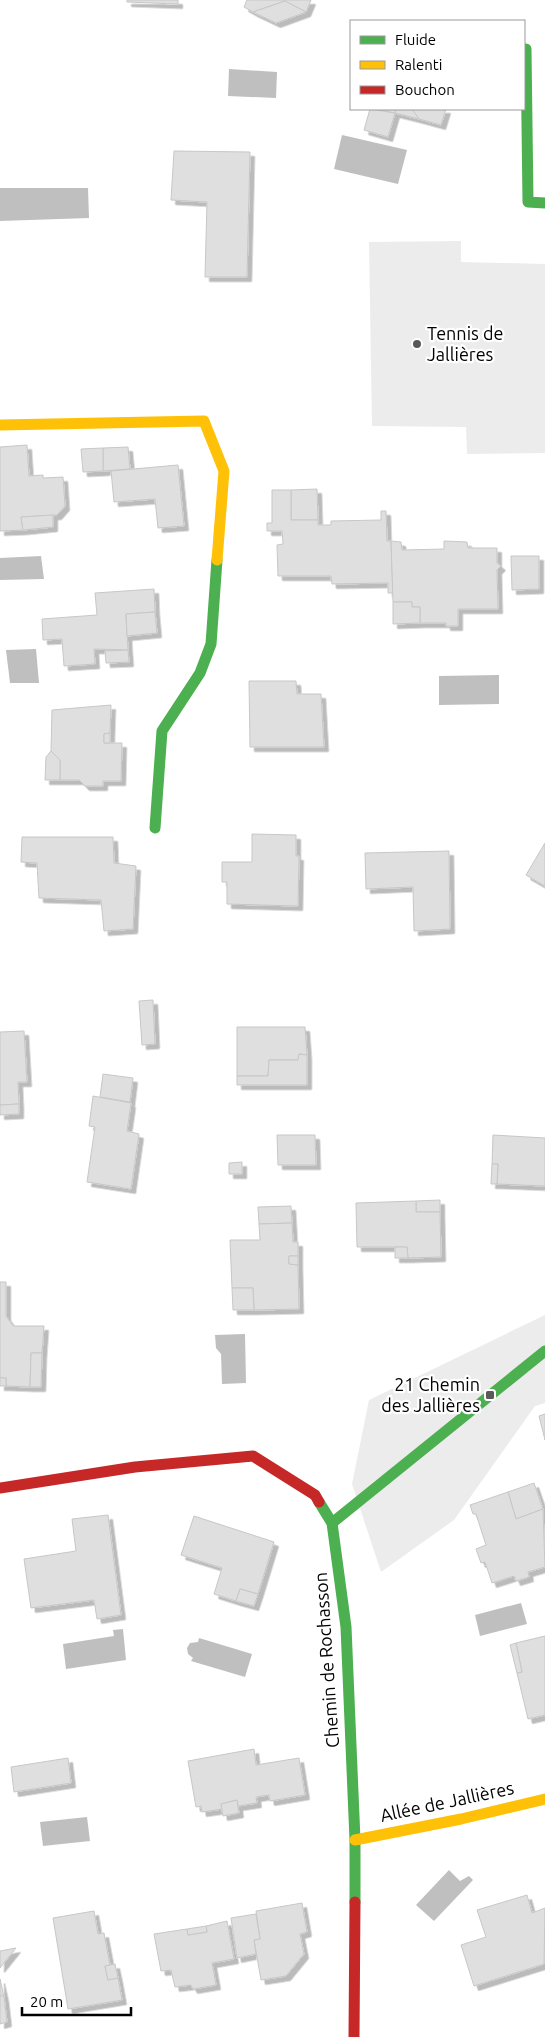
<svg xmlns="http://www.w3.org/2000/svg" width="545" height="2037" font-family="Ubuntu,sans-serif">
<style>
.green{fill:#ececec}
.water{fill:#bfbfbf}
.building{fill:#dfdfdf;stroke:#c7c7c7;filter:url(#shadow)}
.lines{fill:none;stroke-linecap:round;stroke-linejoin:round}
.fast{stroke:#4caf50;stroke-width:11}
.slow{stroke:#ffc107;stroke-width:11}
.jam{stroke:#c62828;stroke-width:11}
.poi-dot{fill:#595959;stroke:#fff;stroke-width:2}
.labels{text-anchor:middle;stroke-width:4.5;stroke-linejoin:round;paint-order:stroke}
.poi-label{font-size:18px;fill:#000;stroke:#fff;text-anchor:start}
.street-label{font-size:18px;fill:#000;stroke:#fff}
</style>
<defs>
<filter id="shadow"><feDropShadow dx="4.5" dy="4.5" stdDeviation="0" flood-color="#0004"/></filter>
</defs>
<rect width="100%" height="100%" fill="#fff"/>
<g class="green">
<polygon points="461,241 461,262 545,264 545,453 467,454 466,427 372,426 369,242"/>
<polygon points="545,1315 545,1403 535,1406 454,1520 381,1572 352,1484 369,1400"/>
</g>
<g class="water">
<polygon points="229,69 277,72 276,98 228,96"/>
<polygon points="342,135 407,150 398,184 334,169"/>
<polygon points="0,188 88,188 89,218 0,221"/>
<polygon points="41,556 44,579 0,580 0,558"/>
<polygon points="36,649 39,683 10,683 6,650"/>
<polygon points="499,675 499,704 439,705 439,676"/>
<polygon points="245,1334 246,1383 222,1384 221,1354 216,1348 215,1335"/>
<polygon points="521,1603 527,1624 480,1636 475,1615"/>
<polygon points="123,1629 126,1660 66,1669 63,1644 114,1636 113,1630"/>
<polygon points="199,1638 252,1654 245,1677 191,1661 193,1658 188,1654 187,1648 190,1643 198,1642"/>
<polygon points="87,1817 90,1841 43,1846 40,1822"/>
<polygon points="449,1870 460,1881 469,1876 473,1880 434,1921 416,1905"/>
</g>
<g class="building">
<polygon points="127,0 178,0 178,4 127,2"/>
<polygon points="247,0 311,0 306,12 285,1 253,12 244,7"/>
<polygon points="285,1 306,12 276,23 253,12"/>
<polygon points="370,109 395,113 388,137 364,130"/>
<polygon points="376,109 396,109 395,113"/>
<polygon points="396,109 413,109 419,119 395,113"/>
<polygon points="412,109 446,109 441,125 419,119"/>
<polygon points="174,151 250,152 247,277 205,277 207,202 171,200"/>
<polygon points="27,445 29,476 43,475 43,478 63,477 65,506 57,515 21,517 23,530 0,531 0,447"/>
<polygon points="128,447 130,469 103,471 103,448"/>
<polygon points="103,448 103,471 83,472 81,449"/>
<polygon points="178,465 184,526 158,528 155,499 114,502 111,471"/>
<polygon points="317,489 318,520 291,520 291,490"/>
<polygon points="272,490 291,490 291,520 318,520 318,525 331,525 331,521 381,520 381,511 386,511 387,541 391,541 393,593 388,593 388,583 332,584 331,576 278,576 277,545 283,544 282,531 267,531 267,523 272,523"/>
<polygon points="53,515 53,527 23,530 21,517"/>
<polygon points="391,541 401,542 402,550 444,549 444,541 467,542 468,548 497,548 497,563 501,566 497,570 498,609 458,609 458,626 446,626 446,623 420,623 420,607 412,607 412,602 393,602"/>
<polygon points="511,556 539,556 539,589 512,590"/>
<polygon points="154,589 155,612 126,614 128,650 94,649 95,664 64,666 62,639 43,640 42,619 97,615 95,593"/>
<polygon points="393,602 412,602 412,607 420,607 420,623 393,624"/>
<polygon points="155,612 157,633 127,636 126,614"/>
<polygon points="128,650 129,662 106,663 105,651"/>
<polygon points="249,681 296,681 297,694 321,694 324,747 250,747"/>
<polygon points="111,705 110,733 104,734 104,743 122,743 121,781 103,781 103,786 85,786 79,780 60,780 60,760 51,751 52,710"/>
<polygon points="110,733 110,743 104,743 104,734"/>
<polygon points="51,751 60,760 60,780 45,780 46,757"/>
<polygon points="252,834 296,835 296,856 299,856 298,906 227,904 227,882 222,882 222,862 252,862"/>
<polygon points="22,837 113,837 114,863 136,866 133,929 104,931 101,900 39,898 37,863 21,862"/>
<polygon points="545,843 545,886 526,875"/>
<polygon points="449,851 450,929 414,931 413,887 366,889 365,853"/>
<polygon points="153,1000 155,1044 142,1045 139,1001"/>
<polygon points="237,1027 305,1027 307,1055 299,1054 298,1060 269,1060 268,1076 237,1076"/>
<polygon points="24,1031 27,1082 18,1082 19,1104 0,1105 0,1032"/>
<polygon points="299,1054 307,1055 307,1085 237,1085 237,1076 268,1076 269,1060 298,1060"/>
<polygon points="103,1074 133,1078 130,1102 100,1097"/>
<polygon points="93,1096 131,1103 127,1131 139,1134 131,1189 87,1182 95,1127 89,1126"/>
<polygon points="19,1104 19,1114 0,1115 0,1105"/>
<polygon points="277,1135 315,1135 316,1165 278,1165"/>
<polygon points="493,1135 545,1138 545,1186 497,1184 498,1164 492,1164"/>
<polygon points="242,1162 242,1174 229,1174 229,1163"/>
<polygon points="492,1164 498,1164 497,1184 491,1184"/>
<polygon points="440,1200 440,1212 416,1212 416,1201"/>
<polygon points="416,1201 416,1212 440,1212 441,1257 408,1258 407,1247 357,1247 356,1203"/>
<polygon points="291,1206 292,1223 259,1224 258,1207"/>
<polygon points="292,1223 293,1242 298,1242 298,1256 289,1256 289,1264 298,1265 299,1309 254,1310 253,1288 232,1288 230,1240 260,1240 259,1224"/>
<polygon points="395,1247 407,1247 408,1258 395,1258"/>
<polygon points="289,1256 298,1256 298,1265 289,1264"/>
<polygon points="0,1282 6,1282 6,1316 13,1326 44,1326 42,1353 31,1353 30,1387 6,1386 6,1378 0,1378"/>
<polygon points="232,1288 253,1288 254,1310 233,1310"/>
<polygon points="31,1353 42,1353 41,1387 30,1387"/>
<rect x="0" y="1378" width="6" height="8"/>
<polygon points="545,1414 545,1440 539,1416"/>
<polygon points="534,1483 543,1509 516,1519 508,1492"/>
<polygon points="508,1492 516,1519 543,1509 545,1567 528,1572 529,1577 516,1581 514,1576 492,1583 485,1562 481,1563 476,1549 486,1545 476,1514 473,1514 470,1505"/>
<polygon points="108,1515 121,1615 97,1619 94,1600 31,1608 24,1559 76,1551 72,1519"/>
<polygon points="194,1516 274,1542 258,1594 240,1589 236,1601 214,1594 222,1568 181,1555"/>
<polygon points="240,1589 258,1594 254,1606 236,1601"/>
<polygon points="545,1636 545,1715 528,1719 517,1673 522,1672 516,1643"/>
<polygon points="516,1643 522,1672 517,1673 510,1645"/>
<polygon points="254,1749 256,1765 299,1758 305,1795 270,1801 269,1795 262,1796 256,1797 257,1803 238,1806 237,1800 221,1804 222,1809 202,1812 201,1806 196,1807 188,1761"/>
<polygon points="68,1758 71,1783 14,1792 11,1767"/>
<polygon points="237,1800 239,1813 223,1816 221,1804"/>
<polygon points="527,1895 532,1913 545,1908 544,1964 474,1986 461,1945 486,1937 477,1910"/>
<polygon points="302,1903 307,1932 300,1934 304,1954 286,1976 261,1980 254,1940 260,1939 256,1911"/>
<polygon points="94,1911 98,1934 104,1933 110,1965 105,1966 108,1980 118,1978 122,2000 68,2009 53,1918"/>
<polygon points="256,1914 260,1939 254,1940 256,1954 237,1958 231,1918"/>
<polygon points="227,1921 234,1959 212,1963 216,1985 193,1989 191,1985 175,1987 171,1970 161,1971 154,1934 187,1929 188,1935 207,1932 206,1926"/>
<polygon points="206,1926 207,1932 188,1935 187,1929"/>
<polygon points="16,1948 0,1968 0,1951"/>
<polygon points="115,1964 118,1978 108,1980 105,1966"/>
<polygon points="0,1979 4,1997 0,1995"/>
<polygon points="0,1995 4,1997 7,2022 0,2024"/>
</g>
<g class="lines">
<g class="fast">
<polyline points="526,49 528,202 545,203"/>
<polyline points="155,828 162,731 200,673 211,644 217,560"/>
<polyline points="319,1502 332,1523 346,1627 355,1840 355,1902"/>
<polyline points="332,1523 545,1351"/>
</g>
<g class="slow">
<polyline points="0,425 204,421 224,471 217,560"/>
<polyline points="355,1840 461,1819 545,1799"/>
</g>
<g class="jam">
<polyline points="0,1488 135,1467 253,1456 315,1495 319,1502"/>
<polyline points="354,2037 355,1902"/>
</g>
</g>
<g class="poi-dot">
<circle cx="417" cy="344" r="5"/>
<rect x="485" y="1390" width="10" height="10" rx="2.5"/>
</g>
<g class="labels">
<g class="poi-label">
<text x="427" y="340">Tennis de<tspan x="427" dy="21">Jallières</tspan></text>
<text x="480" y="1391" text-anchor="end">21 Chemin<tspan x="480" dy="21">des Jallières</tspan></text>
</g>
<g class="street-label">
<text transform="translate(327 1660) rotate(-94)" y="6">Chemin de Rochasson</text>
<text transform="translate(447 1802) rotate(-12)" y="6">Allée de Jallières</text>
</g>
</g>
<rect x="350" y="20" width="175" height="90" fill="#ffffff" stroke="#999999"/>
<rect x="360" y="36" width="25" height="8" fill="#4caf50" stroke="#999999"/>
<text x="395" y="45" font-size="15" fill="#000000">Fluide</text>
<rect x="360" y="61" width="25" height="8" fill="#ffc107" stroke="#999999"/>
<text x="395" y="70" font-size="15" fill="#000000">Ralenti</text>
<rect x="360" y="86" width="25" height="8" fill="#c62828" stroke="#999999"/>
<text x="395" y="95" font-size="15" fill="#000000">Bouchon</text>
<path d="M22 2007v8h109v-8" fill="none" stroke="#000000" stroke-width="2.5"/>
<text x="30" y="2007" font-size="15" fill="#000000" stroke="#ffffff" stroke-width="4" paint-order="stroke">20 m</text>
</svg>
